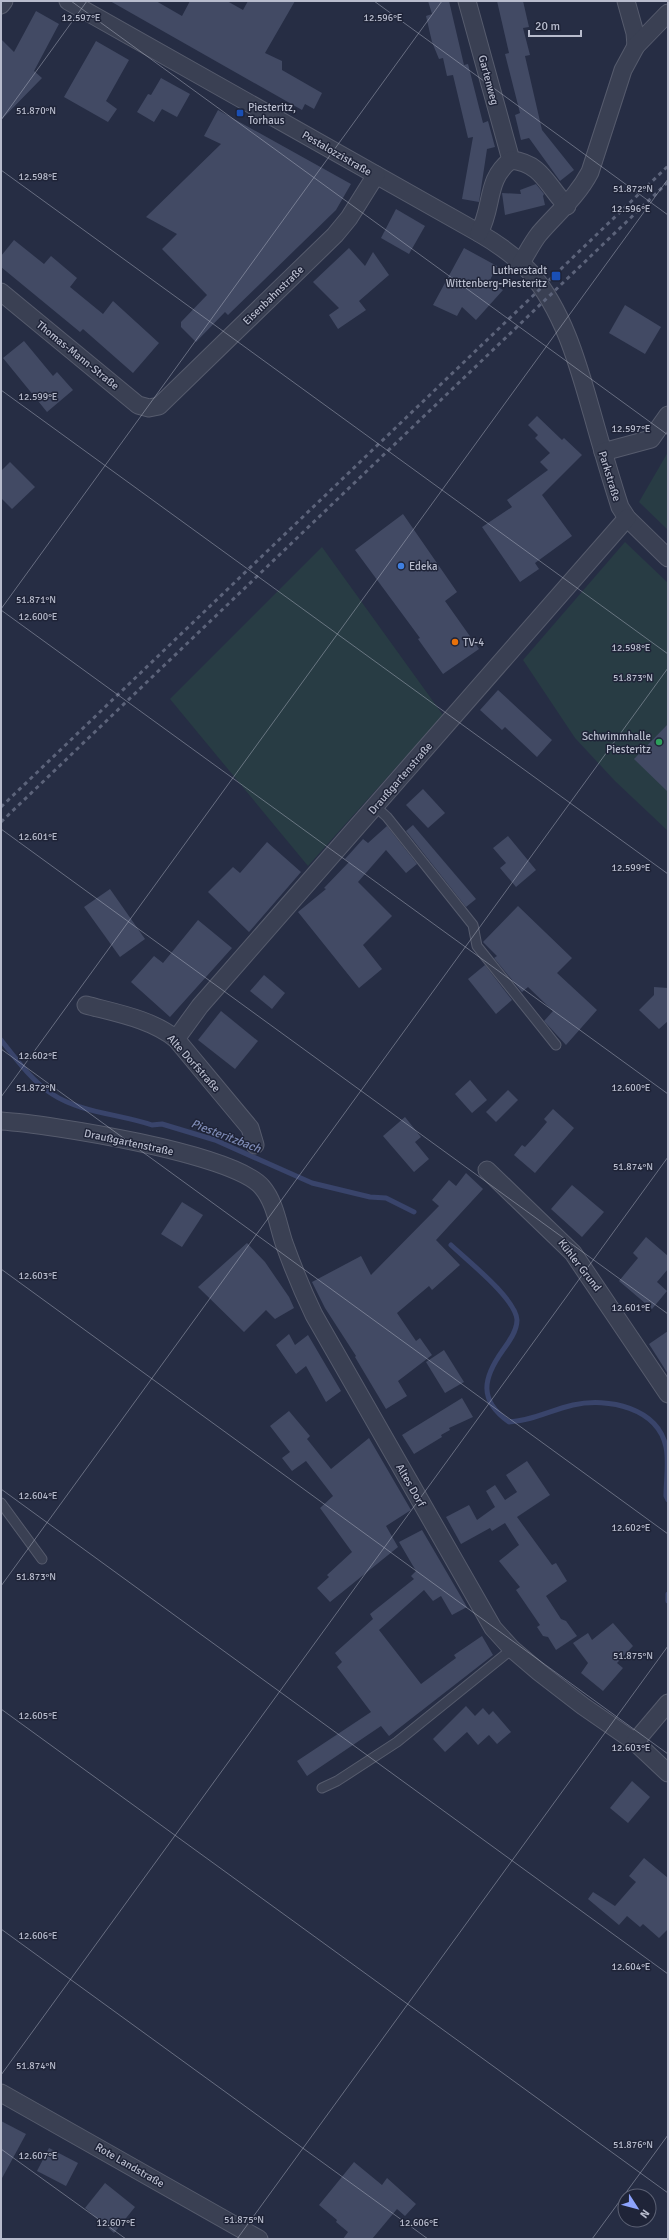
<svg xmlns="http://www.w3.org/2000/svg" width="669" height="2240" font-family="Signika,sans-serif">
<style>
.green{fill:#283c44}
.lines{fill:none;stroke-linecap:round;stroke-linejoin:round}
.stream{stroke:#39446b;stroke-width:5}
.building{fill:#424a64}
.service-casing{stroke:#565b6d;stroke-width:11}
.minor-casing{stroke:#565b6d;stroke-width:19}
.service{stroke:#3a4053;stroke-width:9}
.minor{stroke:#3a4053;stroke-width:17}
.rail{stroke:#5c637a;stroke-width:3;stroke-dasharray:4 4;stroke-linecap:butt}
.ticks{fill:none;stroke:#b8bccd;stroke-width:1;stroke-opacity:0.45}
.transit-dot{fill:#1a4fb4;stroke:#1f2438;stroke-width:1.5}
.shop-dot{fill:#3f7fe0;stroke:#1f2438;stroke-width:1.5}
.food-dot{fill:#e8710a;stroke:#1f2438;stroke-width:1.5}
.leisure-dot{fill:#2e9e5b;stroke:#1f2438;stroke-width:1.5}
.labels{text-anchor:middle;stroke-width:3;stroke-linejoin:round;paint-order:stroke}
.street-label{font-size:11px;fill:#b8bccd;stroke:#1f2438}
.poi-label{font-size:11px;fill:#b8bccd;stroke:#1f2438;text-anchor:start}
.water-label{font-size:12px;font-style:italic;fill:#7e8bb5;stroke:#1f2438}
.ticks-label{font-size:10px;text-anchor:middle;fill:#b8bccd;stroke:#1f2438;stroke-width:3;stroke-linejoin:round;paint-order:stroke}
</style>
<rect width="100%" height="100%" fill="#262d44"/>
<g class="green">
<polygon points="668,452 668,530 639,502"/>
<polygon points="625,542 668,583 668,831 615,781 575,738 523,660"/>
<polygon points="322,547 443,715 308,866 170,699"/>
</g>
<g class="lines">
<g class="stream">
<path d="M1 1040C16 1059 32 1081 52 1094 81 1113 120 1114 152 1125L162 1124 215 1140 312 1183 370 1197 386 1198 414 1212"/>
<path d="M451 1245C468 1261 516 1299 517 1320 517 1331 509 1342 503 1350 483 1378 478 1400 509 1422 532 1421 551 1410 573 1405 608 1397 658 1408 666 1447 669 1462 666 1481 666 1496L668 1500"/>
<polyline points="668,1594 668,1601"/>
</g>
</g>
<g class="building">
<polygon points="110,1 156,1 182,16 190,1 227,1 243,10 248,1 295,1 265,53 282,61 282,70 322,93 314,109 305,104 302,110"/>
<polygon points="428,1 449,1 464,65 468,64 483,123 488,121 495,147 487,149 479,202 462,199 473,137 468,138 453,75 447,76 443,58 439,59 432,42 426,16 432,14"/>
<polygon points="497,1 523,1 529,27 523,28 530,55 525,56 542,130 574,170 560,181 529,138 521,140 515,115 520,113 505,54 509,53"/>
<polygon points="36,11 59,24 34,71 42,78 1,120 1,39 14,52"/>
<polygon points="96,41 129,60 106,101 117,109 108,122 64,97"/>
<polygon points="161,78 190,94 177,117 162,109 154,122 137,112 148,94 151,95"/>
<polygon points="218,110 351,184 336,210 228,315 225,312 196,342 181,327 181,322 207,295 162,249 177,234 146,217 221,144 204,136"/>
<polygon points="536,184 544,194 543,196 545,205 505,215 502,193 521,194 520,190"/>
<polygon points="396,209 425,226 409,254 381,238"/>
<polygon points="14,240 44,264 51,256 77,278 70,287 103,314 113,301 159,343 133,373 83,329 80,332 1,267 1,256"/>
<polygon points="349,248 365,266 373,252 389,275 359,301 366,310 338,329 329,315 339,308 313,282"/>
<polygon points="464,248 497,266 489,282 503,290 476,320 462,307 457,316 433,305"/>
<polygon points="625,305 661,327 645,354 609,333"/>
<polygon points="24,341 53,376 57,372 73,390 47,412 3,358"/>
<polygon points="537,416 562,440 564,438 582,455 542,495 572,536 535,563 539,569 520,582 482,527 512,507 507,500 548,470 540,462 550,453 535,438 538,435 528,425"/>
<polygon points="10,462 35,487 12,509 1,498 1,471"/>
<polygon points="403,514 457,592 445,601 479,649 443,674 418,639 420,638 355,550"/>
<polygon points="498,690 552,740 537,757 505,727 502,730 480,710"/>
<polygon points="668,724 668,792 634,759"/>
<polygon points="423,789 445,813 428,828 406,805"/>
<polygon points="413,825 476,899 466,907 406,831"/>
<polygon points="387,826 417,864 406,873 386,850 358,882 392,916 363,945 382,969 359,988 298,912 326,889 324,888 349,862 345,859 363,839 368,843"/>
<polygon points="508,836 536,870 516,887 500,868 506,863 493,848"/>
<polygon points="267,842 301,872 249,932 208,892 233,867 240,873"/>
<polygon points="110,889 145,939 120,957 84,907"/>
<polygon points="518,906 572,958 557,973 597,1010 566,1045 544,1021 553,1011 528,987 522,992 494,958 497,956 483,942"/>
<polygon points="198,920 232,948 170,1017 131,982 154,956 163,963"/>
<polygon points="485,965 512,1000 496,1014 468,979"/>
<polygon points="264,975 285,993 272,1009 250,991"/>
<polygon points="654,987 668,988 668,1021 659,1029 639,1010 654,995"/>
<polygon points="221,1011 258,1041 235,1069 198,1040"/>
<polygon points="470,1080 487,1100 472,1113 455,1094"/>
<polygon points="508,1090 518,1100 496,1122 486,1112"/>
<polygon points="553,1109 574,1128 535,1173 514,1155 522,1145 525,1147 536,1135 547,1122 544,1119"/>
<polygon points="405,1117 421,1137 415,1142 429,1159 414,1172 383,1136"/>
<polygon points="466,1173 483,1189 436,1240 460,1265 432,1290 429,1286 397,1313 416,1341 420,1338 432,1355 398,1381 407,1396 386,1409 355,1357 356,1356 325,1308 312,1282 361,1256 371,1275 439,1206 432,1200 449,1180 456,1186"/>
<polygon points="572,1185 604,1212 582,1237 551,1209"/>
<polygon points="182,1202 203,1215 182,1247 161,1234"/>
<polygon points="646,1237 668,1256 668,1269 657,1282 667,1291 652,1309 619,1281 638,1258 633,1253"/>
<polygon points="247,1243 265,1262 289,1297 294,1308 275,1319 266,1310 244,1332 198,1287"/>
<polygon points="668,1331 668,1374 649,1344"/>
<polygon points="289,1334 295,1345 308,1335 341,1391 326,1402 306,1366 296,1374 276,1345"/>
<polygon points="444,1350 464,1382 445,1393 426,1362"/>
<polygon points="462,1398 473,1417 449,1428 450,1430 441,1435 442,1437 414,1454 402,1435"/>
<polygon points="289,1411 310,1436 307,1439 331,1469 369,1438 411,1510 386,1526 398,1547 330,1602 317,1588 329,1577 327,1575 352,1552 320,1508 333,1496 306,1461 292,1471 282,1458 290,1452 270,1426"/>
<polygon points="527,1461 550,1495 517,1517 552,1565 556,1563 567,1581 546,1596 561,1619 566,1621 577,1636 556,1650 548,1637 543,1636 537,1627 540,1625 516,1590 520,1587 499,1561 519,1545 505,1523 492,1531 490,1528 461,1544 446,1517 469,1505 477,1520 495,1507 486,1491 495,1485 505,1500 517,1492 506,1475"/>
<polygon points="422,1530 467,1607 452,1615 441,1596 433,1601 424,1590 379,1630 421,1684 456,1658 454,1655 482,1636 493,1655 389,1736 381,1726 307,1776 297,1761 371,1712 337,1667 342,1662 335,1653 373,1619 370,1614 414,1579 411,1576 416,1571 399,1542"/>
<polygon points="613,1623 633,1646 617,1663 623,1668 603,1691 581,1673 588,1663 573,1643 588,1633 592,1640"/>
<polygon points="466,1706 475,1716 483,1708 489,1715 493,1711 511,1732 497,1744 489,1735 478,1745 467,1732 445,1752 433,1739"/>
<polygon points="632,1781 650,1797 628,1823 610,1808"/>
<polygon points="644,1858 668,1878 668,1929 659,1938 643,1924 640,1927 627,1916 619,1925 588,1899 593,1892 615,1906 636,1882 629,1876"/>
<polygon points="1,2121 26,2134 1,2180"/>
<polygon points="49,2148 78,2163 66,2186 37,2171"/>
<polygon points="354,2162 382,2185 387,2178 416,2204 405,2216 397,2209 372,2239 343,2239 348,2232 336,2222 337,2220 319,2205"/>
<polygon points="105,2183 135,2207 114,2233 85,2208"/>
</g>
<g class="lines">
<defs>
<g id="service">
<polyline points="375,806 387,817 473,925 477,946 556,1045"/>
<polyline points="1,1503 42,1559"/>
<polyline points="322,1788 337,1781 397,1742 512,1649"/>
</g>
<g id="minor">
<path d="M68 1 479 233C498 244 515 256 530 272 564 312 578 364 592 413 601 445 610 476 620 507L627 518 668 558"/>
<polyline points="467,1 511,160"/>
<polyline points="626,1 635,33 636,46"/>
<polyline points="1,5 4,1"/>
<path d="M479 233C494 205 485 180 511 160 542 163 547 186 567 206"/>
<path d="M521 263C527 253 532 243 539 234 557 213 577 197 590 172L623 70 636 46 668 13"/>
<polyline points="1,292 138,405 149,408 159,406 335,235 349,218 376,175"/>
<polyline points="603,452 651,439 668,415"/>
<path d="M86 1005C116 1013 151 1019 176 1039L250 1128 255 1145"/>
<polyline points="176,1039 200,1006 627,518"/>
<path d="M1 1121C49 1124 233 1153 262 1187 275 1202 278 1225 284 1243 293 1268 303 1292 314 1315L493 1628 512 1649 539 1672 583 1706 635 1742 668 1773"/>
<polyline points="487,1170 573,1253 668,1394"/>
<polyline points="635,1742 668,1703"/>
<polyline points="1,2093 259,2239"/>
</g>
</defs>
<use href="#service" class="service-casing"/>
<use href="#minor" class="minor-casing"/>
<use href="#service" class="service"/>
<use href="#minor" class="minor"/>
<g class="rail">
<polyline points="1,807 668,166"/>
<polyline points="1,822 668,182"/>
</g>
</g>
<path class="ticks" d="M71 1 668 435M374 1 668 215M1 120 87 1M1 170 668 654M1 390 668 874M1 609 442 1M1 610 668 1094M1 829 668 1314M1 1049 668 1534M1 1097 668 179M1 1269 668 1754M1 1489 668 1974M1 1586 668 668M1 1709 668 2193M1 1929 428 2239M1 2075 668 1157M1 2149 126 2239M237 2239 668 1646M592 2239 668 2135"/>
<g class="transit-dot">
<rect x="236" y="109" width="8" height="8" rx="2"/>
<rect x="551" y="271" width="10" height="10" rx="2"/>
</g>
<circle class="shop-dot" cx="401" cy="566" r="4"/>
<circle class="food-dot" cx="455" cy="642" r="4"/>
<circle class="leisure-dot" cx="659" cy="742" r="4"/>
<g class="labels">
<g class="street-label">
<text transform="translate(489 80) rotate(75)" y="4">Gartenweg</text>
<text transform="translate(337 153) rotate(30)" y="4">Pestalozzistraße</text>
<text transform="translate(273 295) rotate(-44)" y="4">Eisenbahnstraße</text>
<text transform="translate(78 355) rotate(39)" y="4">Thomas-Mann-Straße</text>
<text transform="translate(610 476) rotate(73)" y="4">Parkstraße</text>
<text transform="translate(400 778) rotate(-49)" y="4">Draußgartenstraße</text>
<text transform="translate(194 1063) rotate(48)" y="4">Alte Dorfstraße</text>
<text transform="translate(129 1142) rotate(12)" y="4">Draußgartenstraße</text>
<text transform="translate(580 1265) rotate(52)" y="4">Kühler Grund</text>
<text transform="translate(411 1485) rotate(60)" y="4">Altes Dorf</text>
<text transform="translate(130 2165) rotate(30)" y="4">Rote Landstraße</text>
</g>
<g class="poi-label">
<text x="248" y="111">Piesteritz,<tspan x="248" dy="13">Torhaus</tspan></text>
<text x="547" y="274" text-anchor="end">Lutherstadt<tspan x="547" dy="13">Wittenberg-Piesteritz</tspan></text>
<text x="409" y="570">Edeka</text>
<text x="463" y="646">TV-4</text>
<text x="651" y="740" text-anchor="end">Schwimmhalle<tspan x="651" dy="13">Piesteritz</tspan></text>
</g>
<g class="water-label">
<text transform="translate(226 1136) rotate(21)" y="4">Piesteritzbach</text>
</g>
</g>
<g class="ticks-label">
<text x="81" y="21">12.597°E</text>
<text x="383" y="21">12.596°E</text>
<text x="36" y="114">51.870°N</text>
<text x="38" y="180">12.598°E</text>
<text x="633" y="192">51.872°N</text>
<text x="631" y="212">12.596°E</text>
<text x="38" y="400">12.599°E</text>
<text x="631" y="432">12.597°E</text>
<text x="36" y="603">51.871°N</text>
<text x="38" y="620">12.600°E</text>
<text x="631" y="651">12.598°E</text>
<text x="633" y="681">51.873°N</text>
<text x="38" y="840">12.601°E</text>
<text x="631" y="871">12.599°E</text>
<text x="38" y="1059">12.602°E</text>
<text x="631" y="1091">12.600°E</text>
<text x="36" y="1091">51.872°N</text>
<text x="633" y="1170">51.874°N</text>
<text x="38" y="1279">12.603°E</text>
<text x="631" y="1311">12.601°E</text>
<text x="38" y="1499">12.604°E</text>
<text x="631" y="1531">12.602°E</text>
<text x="36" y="1580">51.873°N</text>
<text x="633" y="1659">51.875°N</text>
<text x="38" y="1719">12.605°E</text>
<text x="631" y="1751">12.603°E</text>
<text x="38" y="1939">12.606°E</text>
<text x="631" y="1970">12.604°E</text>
<text x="36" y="2069">51.874°N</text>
<text x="633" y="2148">51.876°N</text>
<text x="38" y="2159">12.607°E</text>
<text x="244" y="2223">51.875°N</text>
<text x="116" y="2226">12.607°E</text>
<text x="419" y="2226">12.606°E</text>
</g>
<rect width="669" height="2240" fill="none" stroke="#b8bccd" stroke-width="4"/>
<g transform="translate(637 2208) rotate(126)"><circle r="19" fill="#1f2438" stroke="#5c6174"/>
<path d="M0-3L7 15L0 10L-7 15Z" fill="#8da3fc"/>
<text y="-6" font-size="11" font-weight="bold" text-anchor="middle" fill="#b8bccd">N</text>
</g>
<path d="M529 30v6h52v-6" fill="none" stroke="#b8bccd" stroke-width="2"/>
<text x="535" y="30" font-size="12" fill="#b8bccd" stroke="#1f2438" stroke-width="3" paint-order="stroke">20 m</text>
</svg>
